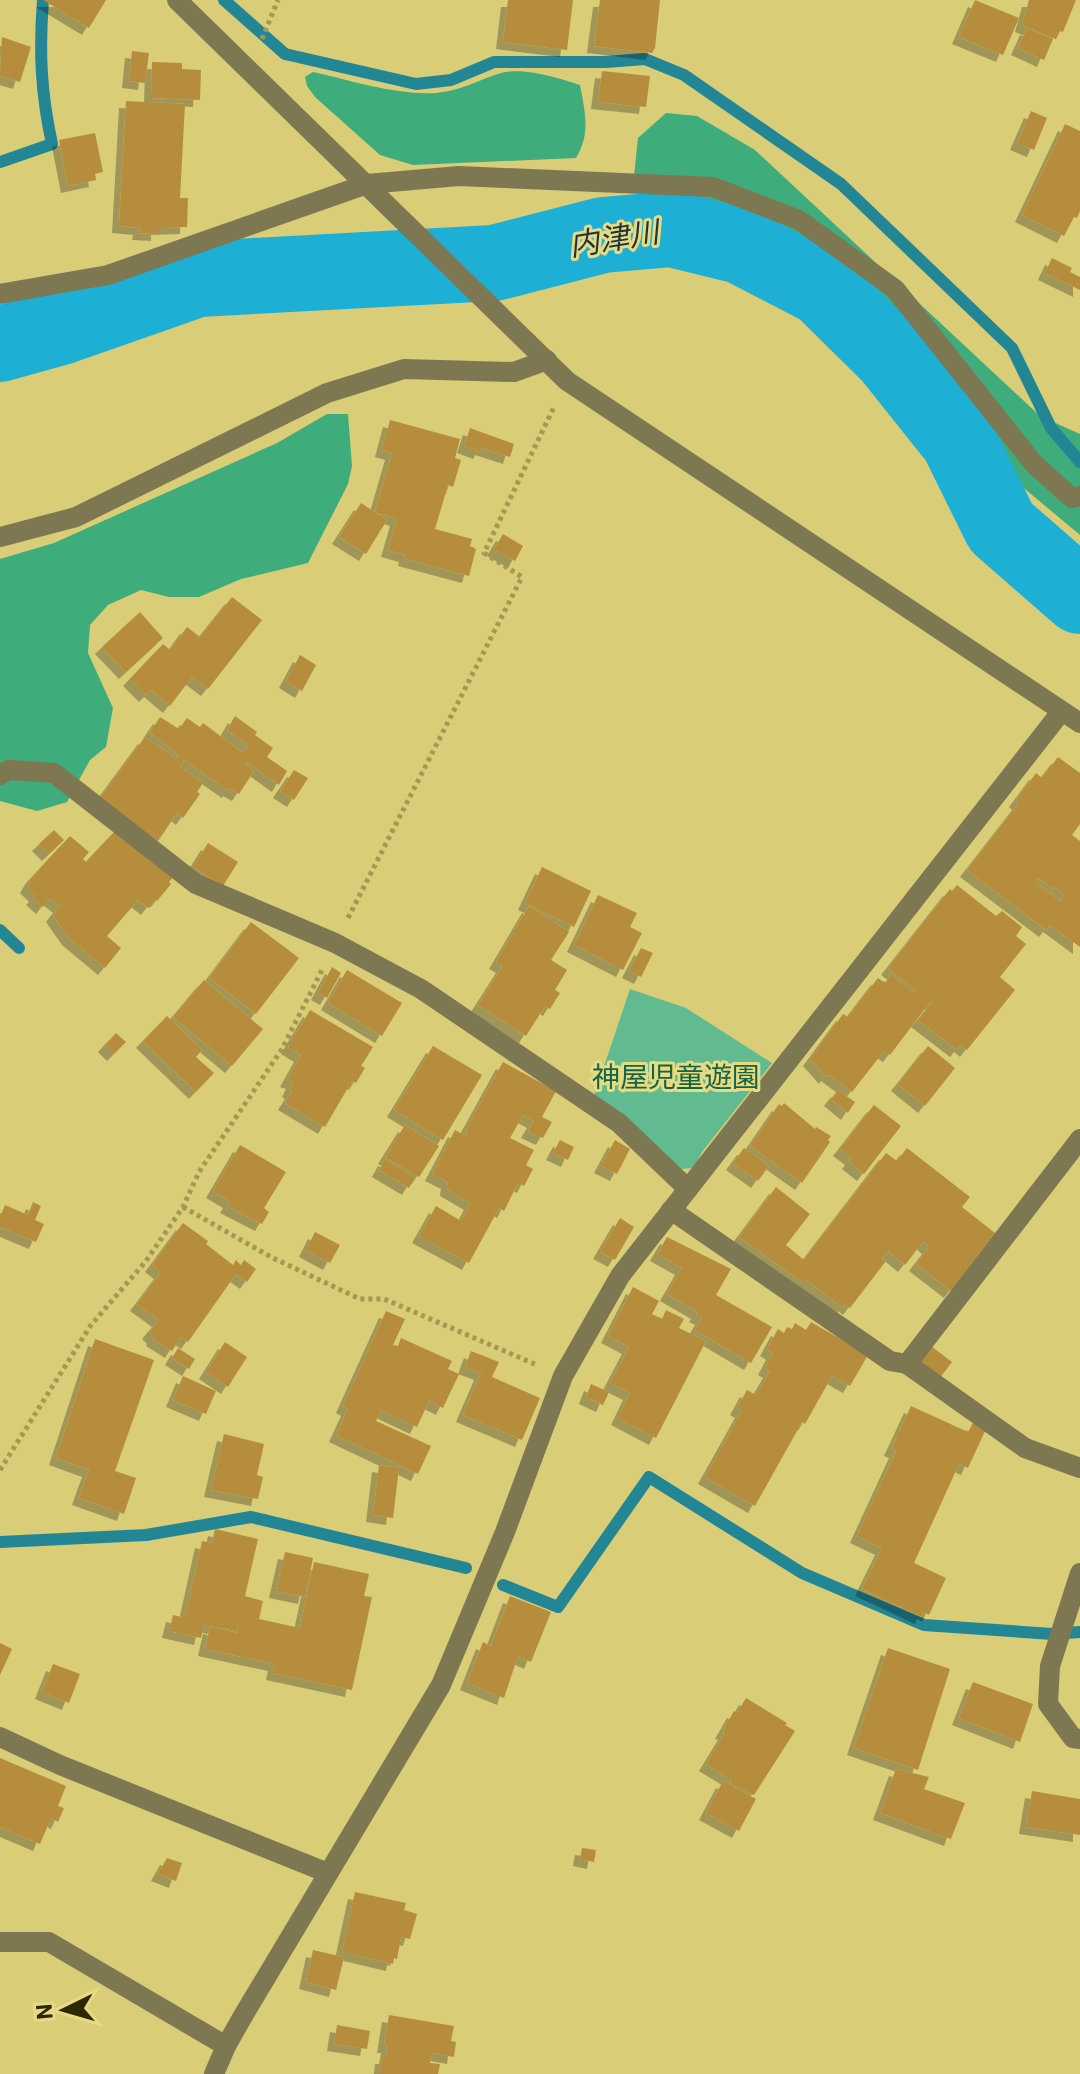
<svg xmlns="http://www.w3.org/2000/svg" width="1080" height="2074" font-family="Roboto,'Noto Sans JP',sans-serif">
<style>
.green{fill:#62bb90}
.forest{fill:#3fac7c}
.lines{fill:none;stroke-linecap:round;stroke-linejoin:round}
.stream{stroke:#228695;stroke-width:12}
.river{stroke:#1eafd4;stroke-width:76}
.building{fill:#b68d3d;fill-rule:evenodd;filter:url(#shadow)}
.path{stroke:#a39952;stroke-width:5;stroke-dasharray:4 4;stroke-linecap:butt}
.minor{stroke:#7d7852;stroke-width:20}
.labels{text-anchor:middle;stroke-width:6;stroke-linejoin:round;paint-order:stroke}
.park-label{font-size:28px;fill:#156545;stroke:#e6da83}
.water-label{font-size:30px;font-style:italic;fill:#1f353c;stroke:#e6da83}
</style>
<defs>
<filter id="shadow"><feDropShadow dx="-7" dy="7" stdDeviation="0" flood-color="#0004"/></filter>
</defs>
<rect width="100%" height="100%" fill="#d9cd77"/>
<polygon class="green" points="630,989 686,1008 772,1063 702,1152 694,1168 679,1169 594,1096"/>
<g class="forest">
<path d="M313 72C353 81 395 95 436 93 460 91 478 80 501 73 522 67 559 78 580 85 585 112 591 133 576 158L413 165 380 155 315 97 307 86 305 77Z"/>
<polygon points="666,113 697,116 755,150 1040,416 1080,434 1080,535 1025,489 910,371 797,288 650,214 634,176 638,138"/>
<polygon points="327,414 348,414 352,466 348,484 308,563 241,579 199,597 169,597 141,590 108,605 90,625 88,653 113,708 106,747 90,760 67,802 37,811 0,801 0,559 54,543 277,443"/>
</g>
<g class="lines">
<g class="stream">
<polyline points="224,0 285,54 416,84 451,80 494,62 606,62 645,59 684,75 841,184 1012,348 1051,428 1080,462"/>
<path d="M0 162 52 144C41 93 39 52 43 0"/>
<polyline points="0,930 19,948"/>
<polyline points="0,1542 146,1535 251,1517 466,1568"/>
<polyline points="503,1585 558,1607 649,1477 802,1573 924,1625 1052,1634 1080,1632"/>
</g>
<polyline class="river" points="0,344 61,327 198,279 494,263 603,235 672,229 741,246 822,288 891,356 958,440 1001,527 1080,596"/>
</g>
<g class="building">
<polygon points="43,0 106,0 89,28"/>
<polygon points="508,0 573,0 567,50 503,42"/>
<polygon points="600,0 660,0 655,48 652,53 594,46"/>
<polygon points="975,0 1019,18 1003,55 959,37"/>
<polygon points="1029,0 1076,0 1063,32 1060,31 1056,39 1022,25"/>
<polygon points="1027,28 1053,39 1044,60 1018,48"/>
<polygon points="2,37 31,47 20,82 0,76"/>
<polygon points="132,51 149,53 145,83 129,81"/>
<polygon points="152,62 182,63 182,69 201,70 200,100 151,98"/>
<polygon points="602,71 650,76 646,107 598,102"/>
<polygon points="126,101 185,104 180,198 188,198 187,227 158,228 158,234 139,233 140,228 119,226"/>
<polygon points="1031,111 1047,118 1034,150 1017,143"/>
<polygon points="1065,124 1080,131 1080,211 1077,218 1074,217 1064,236 1022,215"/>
<polygon points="95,133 103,172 95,174 96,180 68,186 59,140"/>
<polygon points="1052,258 1072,268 1070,272 1080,277 1080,290 1045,273"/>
<polygon points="390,420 460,439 455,458 461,460 453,487 448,485 435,529 472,539 470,546 476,549 469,576 405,559 406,555 388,550 397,519 375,512 392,453 382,450"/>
<polygon points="470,428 514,444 510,457 482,448 480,452 464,446"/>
<polygon points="361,503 387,520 366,554 339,537"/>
<polygon points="503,534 523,546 515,561 494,549"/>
<polygon points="232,597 262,620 208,689 192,677 170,706 151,690 146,695 130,679 163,644 170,650 187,627 200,637"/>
<polygon points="140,612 163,638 126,672 102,647"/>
<polygon points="300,655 316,665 302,691 286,681"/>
<polygon points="235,716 257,732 255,735 273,748 267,757 287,771 279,785 247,762 245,765 254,771 239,794 230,789 229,791 184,760 180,766 203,783 197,792 200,794 183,818 177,813 158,841 100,798 145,737 177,759 179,756 150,732 160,717 179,729 187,718 200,727 203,723 243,753 249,745 227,730"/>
<path d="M1058 757 1080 773V824L1072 835 1080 841V947L1050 925 1046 930 967 870 1019 803 1016 800 1036 773 1042 778ZM1038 878 1053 889 1054 887 1065 894 1060 901 1036 883Z"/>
<polygon points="294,770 308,778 294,800 280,791"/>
<polygon points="54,830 64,840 49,854 39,844"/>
<polygon points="114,832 125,841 129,836 175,875 169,882 171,884 157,901 155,899 148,908 138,900 107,936 121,948 105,968 69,938 53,915 60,906 50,898 43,907 33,898 36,895 27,886 33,876 70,836 89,852 83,859 86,862"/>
<polygon points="208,843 238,862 223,886 193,867"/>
<polygon points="542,867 591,891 574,927 525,903"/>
<polygon points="957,885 996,916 1002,911 1022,927 1016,936 1026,944 1000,977 1015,990 967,1050 961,1045 957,1050 918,1020 932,1003 930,1002 890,1055 884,1051 852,1092 828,1074 826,1077 810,1059 843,1014 848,1017 878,978 885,983 891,974 914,993 916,990 888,968 950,889 952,891"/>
<polygon points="598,895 637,913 630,927 642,933 623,970 574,945"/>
<polygon points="529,906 569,932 551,960 567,970 555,990 560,993 550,1009 545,1006 526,1036 478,1005 503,966 496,962"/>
<polygon points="251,922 299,958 256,1014 209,978"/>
<polygon points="641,948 653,953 641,977 629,971"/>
<polygon points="332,967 341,973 327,998 318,993"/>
<polygon points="347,970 402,1003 382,1036 328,1003"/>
<polygon points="204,980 263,1029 232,1066 173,1017"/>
<polygon points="310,1010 373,1047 361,1066 365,1068 356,1083 352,1081 325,1127 285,1103 292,1092 289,1090 293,1082 287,1080 301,1055 288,1047"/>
<polygon points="167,1016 202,1050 196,1057 214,1073 196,1092 143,1041"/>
<polygon points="116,1033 126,1042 114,1054 105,1045"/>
<polygon points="433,1046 482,1075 443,1140 394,1110"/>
<polygon points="928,1046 955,1068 925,1106 898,1084"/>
<polygon points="503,1062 556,1091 542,1117 552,1122 543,1138 528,1131 534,1121 523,1115 510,1138 534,1150 526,1165 533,1169 524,1186 518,1183 504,1211 499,1208 469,1263 419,1236 436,1206 461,1221 471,1203 447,1189 448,1182 432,1174 455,1130 466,1136 468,1132 465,1131"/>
<polygon points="838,1090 855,1102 848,1113 831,1099"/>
<polygon points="784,1103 815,1129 816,1127 831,1136 828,1140 830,1142 802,1183 750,1146 779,1104 782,1106"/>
<polygon points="874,1105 901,1126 864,1174 849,1162 852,1158 840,1149"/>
<polygon points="405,1125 439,1146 419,1177 385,1157"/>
<polygon points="560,1140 574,1147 568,1160 553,1153"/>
<polygon points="615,1140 630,1149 617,1174 601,1166"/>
<polygon points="240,1145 286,1172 264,1208 269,1212 262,1224 227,1206 230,1201 213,1191"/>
<polygon points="744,1148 769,1166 758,1181 733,1163"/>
<polygon points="907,1148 970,1197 962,1207 995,1233 951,1291 916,1264 929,1247 923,1242 905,1265 888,1251 882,1259 886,1261 850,1308 845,1304 843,1308 805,1279 802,1282 739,1237 776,1187 810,1214 786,1245 804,1260 886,1153 897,1161"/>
<polygon points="385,1159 415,1178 409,1188 379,1170"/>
<polygon points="33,1202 41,1206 35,1220 44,1224 36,1242 0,1227 0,1217 5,1205 28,1215"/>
<polygon points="620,1218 634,1227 615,1260 600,1252"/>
<polygon points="183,1223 208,1241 206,1244 233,1265 236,1260 241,1265 244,1260 256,1269 247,1282 236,1274 188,1342 181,1337 172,1351 153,1339 154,1337 149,1332 159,1320 137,1304 161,1272 152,1265"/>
<polygon points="315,1232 340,1245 330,1263 306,1250"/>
<polygon points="667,1237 731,1269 716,1295 772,1327 751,1363 695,1330 702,1318 696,1315 698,1312 667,1294 682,1268 657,1254"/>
<polygon points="633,1287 659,1301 652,1314 662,1319 666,1310 684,1319 679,1328 706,1341 656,1438 618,1418 630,1393 610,1383 629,1347 608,1336"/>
<polygon points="386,1311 405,1319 393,1345 398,1346 401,1338 452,1361 448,1369 459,1374 443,1408 429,1401 417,1427 381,1410 376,1421 431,1446 418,1474 336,1435 348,1409 343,1406"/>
<polygon points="811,1322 868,1355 850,1386 832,1376 805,1424 802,1422 755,1506 705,1477 742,1411 737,1408 747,1390 756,1395 770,1371 765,1368 773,1353 767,1349 778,1329 784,1333 787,1327 792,1329 795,1323 806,1330"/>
<polygon points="95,1339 154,1360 115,1471 136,1478 124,1514 79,1498 89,1470 56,1458"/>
<polygon points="225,1342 247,1357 228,1387 206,1372"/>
<polygon points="931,1346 952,1362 939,1379 919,1363"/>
<polygon points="178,1348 195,1359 189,1369 172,1358"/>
<polygon points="471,1351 499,1362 492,1377 540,1398 522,1440 463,1415 481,1373 465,1367"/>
<polygon points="183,1376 216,1391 206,1414 173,1400"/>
<polygon points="591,1384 609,1392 603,1405 586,1397"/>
<polygon points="911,1406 968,1432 973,1423 986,1429 968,1468 959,1464 914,1563 946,1578 929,1615 924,1612 922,1617 862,1589 882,1548 857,1536 896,1451 891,1449"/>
<polygon points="224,1434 264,1444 257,1475 263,1477 258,1499 211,1490"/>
<polygon points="379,1465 399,1468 393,1518 373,1515"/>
<polygon points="215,1529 258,1539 245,1596 263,1601 259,1619 300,1628 314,1562 369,1574 364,1596 372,1597 352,1690 273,1673 275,1664 205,1649 210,1627 237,1633 242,1613 237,1631 204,1625 201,1638 169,1631 173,1615 185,1618 202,1541 212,1543"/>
<polygon points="285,1552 313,1558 305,1597 276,1591"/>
<polygon points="510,1596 551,1612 531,1662 518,1656 504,1698 467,1683 483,1642 491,1646"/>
<polygon points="0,1643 12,1649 0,1675"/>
<polygon points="888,1648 950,1669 918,1770 854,1748"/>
<polygon points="53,1664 80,1674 69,1703 42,1692"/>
<polygon points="973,1682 1033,1704 1020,1742 959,1718"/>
<polygon points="746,1698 787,1723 785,1725 795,1731 754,1795 730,1783 732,1780 706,1764 725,1733 722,1732 734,1711 737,1713"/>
<polygon points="0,1758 66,1786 58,1806 64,1808 58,1822 51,1818 40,1844 0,1827"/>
<polygon points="896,1769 929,1777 924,1789 965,1803 951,1839 880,1813"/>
<polygon points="723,1781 756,1799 739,1831 706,1813"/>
<polygon points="1032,1791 1080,1799 1080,1835 1026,1827"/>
<polygon points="582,1848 596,1850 594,1862 580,1859"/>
<polygon points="167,1858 182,1863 176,1881 158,1874"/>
<polygon points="355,1892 406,1903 404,1910 417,1914 410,1939 401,1937 397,1959 394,1958 393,1964 342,1952"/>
<polygon points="313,1950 344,1957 336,1990 306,1982"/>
<polygon points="389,2015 454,2026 451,2041 456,2042 454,2057 431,2053 430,2063 440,2064 438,2074 380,2074 382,2057 386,2057 388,2046 384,2046"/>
<polygon points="337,2025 370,2031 367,2049 334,2044"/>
</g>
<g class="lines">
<g class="path">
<polyline points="262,39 278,0"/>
<polyline points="348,918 522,577 484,553 554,407"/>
<polyline points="183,1207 271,1257 360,1299 384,1299 537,1365"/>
<polyline points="0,1470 91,1325 146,1261 183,1207 199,1172 282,1049 322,970"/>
</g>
<g class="minor">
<polyline points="177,0 567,381 1080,723"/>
<polyline points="0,294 108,275 367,184 459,176 713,187 799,220 895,289 1034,464 1072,498 1080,496"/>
<polyline points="0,537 76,517 327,393 404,369 514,372 547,360"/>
<polyline points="0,775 9,770 54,773 196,884 335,943 421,989 619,1123 688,1189"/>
<polyline points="671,1210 890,1361 907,1364 1080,1139"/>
<polyline points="907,1364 1025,1448 1080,1468"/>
<polyline points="1080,1573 1050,1666 1048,1704 1073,1738 1080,1739"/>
<polyline points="0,1737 60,1765 328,1873"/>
<polyline points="0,1942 49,1942 226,2046"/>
<polyline points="214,2074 226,2046 243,2016 441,1685 505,1532 563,1376 620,1276 1061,712"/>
</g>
</g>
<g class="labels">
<g class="park-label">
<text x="676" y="1087">神屋児童遊園</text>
</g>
<g class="water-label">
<text transform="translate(614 239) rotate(-9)" y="10">内津川</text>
</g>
</g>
<g transform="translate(64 2010) rotate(265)" stroke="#e6da83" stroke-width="6" paint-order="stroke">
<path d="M0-6L14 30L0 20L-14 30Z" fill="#2d2802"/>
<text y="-12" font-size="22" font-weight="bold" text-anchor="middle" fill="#2d2802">N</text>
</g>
</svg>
